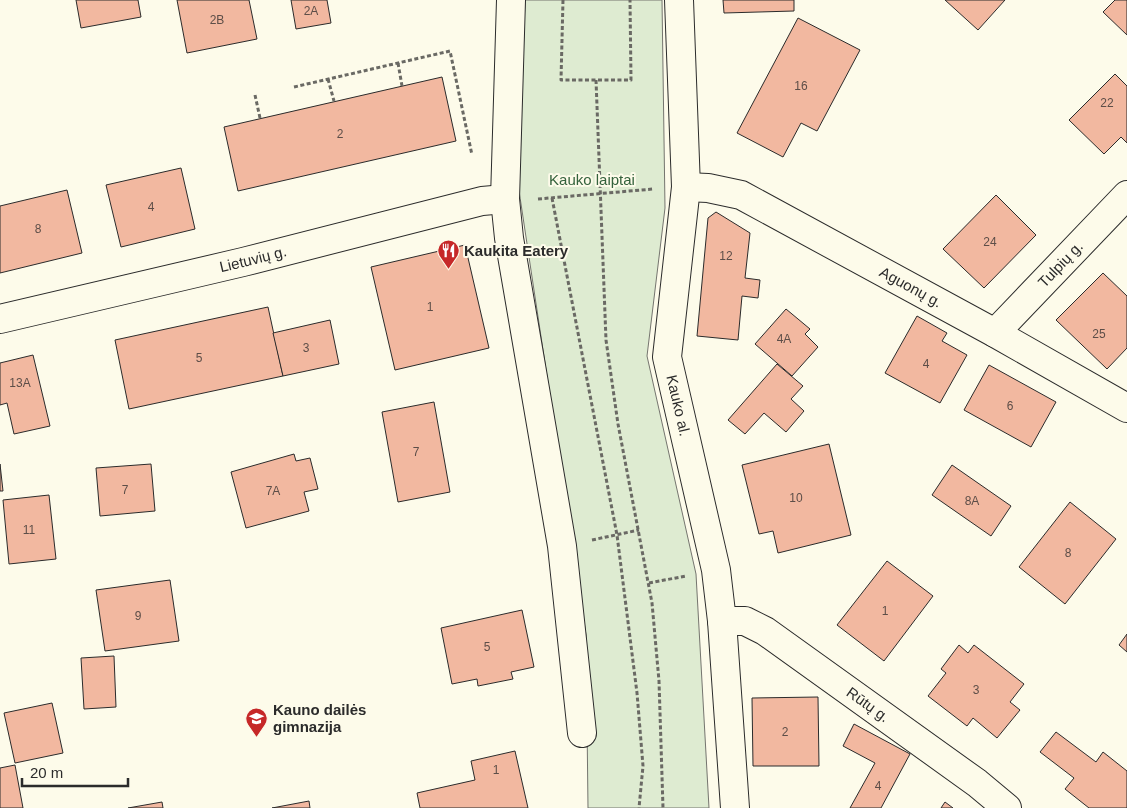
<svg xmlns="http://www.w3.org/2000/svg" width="1127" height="808" font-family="Helvetica,sans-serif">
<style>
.green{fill:#deebd1;stroke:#74746e}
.building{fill:#f2b8a0;stroke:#2b2b2b}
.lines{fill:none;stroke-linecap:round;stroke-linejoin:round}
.minor-casing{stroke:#2b2b2b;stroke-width:30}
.path{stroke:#6a6964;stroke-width:3;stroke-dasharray:4 2.5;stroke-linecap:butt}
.minor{stroke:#fdfbea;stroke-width:28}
.labels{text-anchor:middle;stroke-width:4;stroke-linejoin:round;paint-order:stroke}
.number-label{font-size:12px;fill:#5d4e48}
.park-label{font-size:15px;fill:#34623c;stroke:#fdfbea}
.poi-label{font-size:15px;font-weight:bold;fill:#2b2b2b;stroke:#fdfbea;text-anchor:start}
.street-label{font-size:15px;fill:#2b2b2b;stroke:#fdfbea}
</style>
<rect width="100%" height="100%" fill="#fdfbea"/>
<polygon class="green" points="525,0 662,0 665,208 647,356 696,574 709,808 588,808 586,635 518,184"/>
<g class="building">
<polygon points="76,0 138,0 141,17 81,28"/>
<polygon points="177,0 249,0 257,39 187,53"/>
<polygon points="291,0 327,0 331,23 296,29"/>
<polygon points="723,0 794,0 794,11 724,13"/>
<polygon points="945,0 1005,0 978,30"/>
<polygon points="1115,0 1127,0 1127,35 1103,12"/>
<polygon points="798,18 860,50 817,131 801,123 783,157 737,133"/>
<polygon points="1115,74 1127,86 1127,143 1121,137 1104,154 1069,120"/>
<polygon points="442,77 456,141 238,191 224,127"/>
<polygon points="181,168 195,229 121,247 106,185"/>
<polygon points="67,190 82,253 0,273 0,206"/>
<polygon points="996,195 1036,235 984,288 943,249"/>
<polygon points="716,212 750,233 745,278 760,280 758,298 742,296 738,340 697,336 708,218"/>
<polygon points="465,245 489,348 395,370 371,267"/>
<polygon points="1103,273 1127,296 1127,348 1107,369 1056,320"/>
<polygon points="268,307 283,376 129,409 115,340"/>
<polygon points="786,309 810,329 805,334 818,347 792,376 755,344"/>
<polygon points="917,316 947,333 942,341 967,355 940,403 885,373"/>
<polygon points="330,320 339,364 283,376 273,333"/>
<polygon points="33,355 50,426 14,434 7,403 0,405 0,363"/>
<polygon points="777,364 803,386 791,399 804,411 786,432 764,413 745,434 728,420"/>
<polygon points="989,365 1056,402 1031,447 964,410"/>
<polygon points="434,402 450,492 398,502 382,412"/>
<polygon points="829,444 851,535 778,553 773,531 759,534 742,465"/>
<polygon points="294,454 296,461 310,458 318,489 304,492 309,511 246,528 231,472"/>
<polygon points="0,464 3,491 0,491"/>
<polygon points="151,464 155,511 100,516 96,468"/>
<polygon points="952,465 1011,506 991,536 932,495"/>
<polygon points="49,495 56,559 9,564 3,500"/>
<polygon points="1070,502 1116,539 1065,604 1019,567"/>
<polygon points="887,561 933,596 884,661 837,625"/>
<polygon points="170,580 179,641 105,651 96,590"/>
<polygon points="522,610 534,667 511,672 513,679 478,686 477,679 452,684 441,628"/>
<polygon points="1127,634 1127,652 1119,645"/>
<polygon points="959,645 968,653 974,645 1024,684 1010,702 1020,710 997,738 973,718 967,726 928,696 946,673 941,669"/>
<polygon points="114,656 116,707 84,709 81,658"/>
<polygon points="818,697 819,766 753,766 752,698"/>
<polygon points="52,703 63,753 15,763 4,713"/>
<polygon points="854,724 910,754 881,808 850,808 875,763 843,746"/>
<polygon points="1056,732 1096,762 1103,752 1127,771 1127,808 1089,808 1065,789 1074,778 1040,752"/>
<polygon points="515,751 528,808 420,808 417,793 475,780 471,761"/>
<polygon points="15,765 23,808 0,808 0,768"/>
<polygon points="309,801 310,808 272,808"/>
<polygon points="162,802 163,808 128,808"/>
<polygon points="945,802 953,808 941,808"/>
</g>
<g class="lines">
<defs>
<g id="minor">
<polyline points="511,0 505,199 509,238 562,546 582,733"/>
<path id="s1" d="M679 0 686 187 667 357 716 570 722 621 735 808"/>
<path id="s2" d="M686 187 708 188 741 195 995 333 1127 408"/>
<path id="s3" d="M0 319 243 262 482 201 505 199"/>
<path id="s4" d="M995 333 1127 195"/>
<path id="s5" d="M722 621H745L765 631 977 783 1007 808"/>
</g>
</defs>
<use href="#minor" class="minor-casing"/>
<g class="path">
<polyline points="563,0 561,80 631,80 630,0"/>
<polyline points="398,63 402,86"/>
<polyline points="328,79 334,101"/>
<polyline points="596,80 606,340 618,424 652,603 659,681 663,808"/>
<polyline points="294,87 450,51 472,155"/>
<polyline points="255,95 260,118"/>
<polyline points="552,198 617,535 637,693 643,766 639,808"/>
<polyline points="538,199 653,189"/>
<polyline points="592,540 639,530"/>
<polyline points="649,583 686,576"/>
</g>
<use href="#minor" class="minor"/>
</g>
<defs>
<symbol id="restaurant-pin" viewBox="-11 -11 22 30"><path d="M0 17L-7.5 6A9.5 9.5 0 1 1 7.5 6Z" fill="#c62828" stroke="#fdfbea"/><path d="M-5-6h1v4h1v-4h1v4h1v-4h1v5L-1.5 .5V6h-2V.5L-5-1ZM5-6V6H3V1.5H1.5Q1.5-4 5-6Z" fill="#fff"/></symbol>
<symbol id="school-pin" viewBox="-11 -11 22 30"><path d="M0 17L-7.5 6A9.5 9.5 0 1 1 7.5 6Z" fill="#c62828" stroke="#fdfbea"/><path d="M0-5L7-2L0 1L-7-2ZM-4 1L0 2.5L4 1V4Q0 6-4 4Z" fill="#fff"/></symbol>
</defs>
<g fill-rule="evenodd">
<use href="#restaurant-pin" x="436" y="238" width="25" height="34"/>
<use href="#school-pin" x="244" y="706" width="25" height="34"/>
</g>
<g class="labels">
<g class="number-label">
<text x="311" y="15">2A</text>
<text x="217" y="24">2B</text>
<text x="801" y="90">16</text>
<text x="1107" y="107">22</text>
<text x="340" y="138">2</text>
<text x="151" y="211">4</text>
<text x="38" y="233">8</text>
<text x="990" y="246">24</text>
<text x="726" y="260">12</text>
<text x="430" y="311">1</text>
<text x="1099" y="338">25</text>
<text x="784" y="343">4A</text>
<text x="306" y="352">3</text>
<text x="199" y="362">5</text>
<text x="926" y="368">4</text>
<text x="20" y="387">13A</text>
<text x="1010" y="410">6</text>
<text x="416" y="456">7</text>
<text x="125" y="494">7</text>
<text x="273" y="495">7A</text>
<text x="796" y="502">10</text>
<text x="972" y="505">8A</text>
<text x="29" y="534">11</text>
<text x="1068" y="557">8</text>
<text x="885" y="615">1</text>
<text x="138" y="620">9</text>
<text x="487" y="651">5</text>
<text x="976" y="694">3</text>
<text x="785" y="736">2</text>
<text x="496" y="774">1</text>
<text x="878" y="790">4</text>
</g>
<g class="park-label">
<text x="592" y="185">Kauko laiptai</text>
</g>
<g class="poi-label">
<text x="464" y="256">Kaukita Eatery</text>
<text x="273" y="715">Kauno dailės<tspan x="273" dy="17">gimnazija</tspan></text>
</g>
<g class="street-label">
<text dy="5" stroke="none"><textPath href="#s3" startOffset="260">Lietuvių g.</textPath></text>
<text dy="5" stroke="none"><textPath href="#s4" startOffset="95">Tulpių g.</textPath></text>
<text dy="5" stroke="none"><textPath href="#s2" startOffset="249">Aguonų g.</textPath></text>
<text dy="5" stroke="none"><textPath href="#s1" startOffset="408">Kauko al.</textPath></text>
<text dy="5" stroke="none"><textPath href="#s5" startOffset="172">Rūtų g.</textPath></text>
</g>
</g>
<path d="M22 778v8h106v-8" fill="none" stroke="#2b2b2b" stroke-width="2.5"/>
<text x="30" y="778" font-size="15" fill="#2b2b2b" stroke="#fdfbea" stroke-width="4" paint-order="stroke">20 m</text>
</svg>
